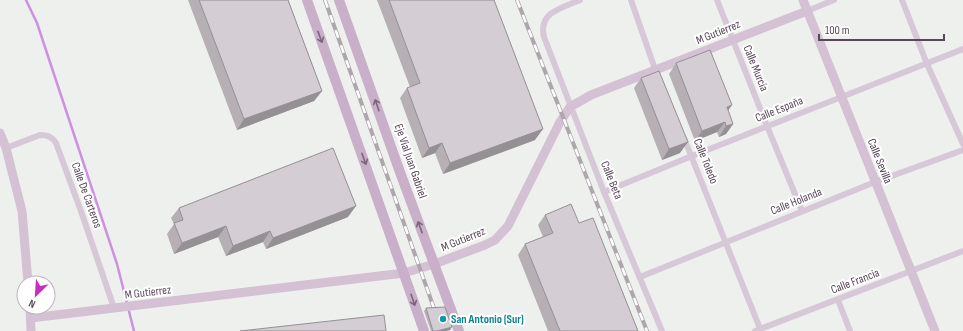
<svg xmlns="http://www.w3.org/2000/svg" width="963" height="331" font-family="'Sofia Sans Condensed',sans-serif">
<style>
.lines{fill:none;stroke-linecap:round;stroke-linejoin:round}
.stream{stroke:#cb91e2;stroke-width:2.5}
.street{stroke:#d6c8d6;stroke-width:6}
.secondary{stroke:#d4c2d4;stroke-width:9}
.primary{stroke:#c9afc9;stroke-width:10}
.rail-casing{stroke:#aea6ad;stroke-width:4}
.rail{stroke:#fff;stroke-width:2.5;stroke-dasharray:8;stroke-linecap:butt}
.wall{fill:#b6b0b5}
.shaded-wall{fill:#949094}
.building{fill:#d4cdd3;stroke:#949094}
.oneway{stroke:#7a667b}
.culture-dot{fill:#0f9aa8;stroke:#fff;stroke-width:1.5}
.labels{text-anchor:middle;stroke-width:4;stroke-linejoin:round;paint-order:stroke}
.street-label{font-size:12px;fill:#584759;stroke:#fff}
.culture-label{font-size:12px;font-weight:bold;fill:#0d838f;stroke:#fff;text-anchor:start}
</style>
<rect width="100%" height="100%" fill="#eef0ed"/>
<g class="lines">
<polyline class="stream" points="26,0 37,23 117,264 134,331"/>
<g class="street">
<path d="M580 0C562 8 538 12 544 37L604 192 662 331"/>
<polyline points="631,0 656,72"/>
<polyline points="717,0 767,126 802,211"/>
<polyline points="902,0 927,64 963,144"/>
<polyline points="807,11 834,0"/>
<polyline points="684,138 761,331"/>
<path d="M6 148 40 135C48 135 52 137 56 143L82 214 114 308"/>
<polyline points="604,192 692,156 963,49"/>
<polyline points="640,277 875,182 963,150"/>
<polyline points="838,300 850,331"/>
<polyline points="755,331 963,251"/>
</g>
<g class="secondary">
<polyline points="803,0 935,331"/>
<polyline points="0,133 6,148 22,211 28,283"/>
<polyline points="30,307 31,331"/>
<polyline points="31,318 404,273 434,264 485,245 495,240 508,226 560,122 570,107 591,95 807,11"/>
</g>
<g class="primary">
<polyline points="307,0 424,331"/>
<polyline points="339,0 401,175 459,331"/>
</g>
<defs>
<g id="rail">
<polyline points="325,0 442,331"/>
<polyline points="517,0 647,331"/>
</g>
</defs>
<use href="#rail" class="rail-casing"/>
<use href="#rail" class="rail"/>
</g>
<g class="wall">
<polygon points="188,0 288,0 322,91 314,101 237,130"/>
<polygon points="377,0 494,0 535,140 443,174 435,153 422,158 400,98 407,88 410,87"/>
<polygon points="676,63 728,110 733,124 726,134 719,137 717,132 695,141 669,74"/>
<polygon points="641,78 680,153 662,160 634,88"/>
<polygon points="179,208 348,217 266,249 263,242 226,256 218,237 174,254 167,234 174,224 171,218"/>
<polygon points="545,215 579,223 638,331 548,331 518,255 525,244 543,237 538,225"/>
<polygon points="426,308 450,330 446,331 431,331 424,311"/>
</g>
<g class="shaded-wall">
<polygon points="322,91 314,101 237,130 244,119"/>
<polygon points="732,105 725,115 727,107"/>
<polygon points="725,122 717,132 695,141 702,131"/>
<polygon points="733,124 726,134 719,137 726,126"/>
<polygon points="543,129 535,140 443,174 450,163"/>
<polygon points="688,142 680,153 662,160 669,149"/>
<polygon points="442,143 435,153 422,158 429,148"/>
<polygon points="356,206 348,217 266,249 273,238"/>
<polygon points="226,226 218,237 174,254 182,243"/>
<polygon points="270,231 263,242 226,256 233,246"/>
<polygon points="452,327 450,330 446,331 437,331"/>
</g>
<g class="building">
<polygon points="199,0 288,0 322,91 244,119"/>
<polygon points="389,0 494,0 543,129 450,163 442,143 429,148 407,88 420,83"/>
<polygon points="710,50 732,105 727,107 733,124 726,126 725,122 702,131 676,63"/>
<polygon points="659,71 688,142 669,149 641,78"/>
<polygon points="333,148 356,206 273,238 270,231 233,246 226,226 182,243 174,223 183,220 179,208"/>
<polygon points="571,204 579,223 593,218 638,331 560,331 525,244 553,233 545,215"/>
<polygon points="445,307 452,327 437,331 433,331 426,308"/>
<polygon points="384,315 386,331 240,331"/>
</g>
<defs><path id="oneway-shaft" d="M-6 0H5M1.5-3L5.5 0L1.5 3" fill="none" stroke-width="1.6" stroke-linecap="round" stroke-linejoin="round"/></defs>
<g class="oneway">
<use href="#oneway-shaft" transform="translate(320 37) rotate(70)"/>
<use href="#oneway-shaft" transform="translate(377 105) rotate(-109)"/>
<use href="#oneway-shaft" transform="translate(364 159) rotate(70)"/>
<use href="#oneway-shaft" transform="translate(420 227) rotate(-110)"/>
<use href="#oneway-shaft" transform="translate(413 300) rotate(71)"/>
</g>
<circle class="culture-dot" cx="443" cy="319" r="4"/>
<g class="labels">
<g class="street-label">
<text transform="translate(718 32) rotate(-22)" y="4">M Gutierrez</text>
<text transform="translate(756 68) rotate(68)" y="4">Calle Murcia</text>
<text transform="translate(779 109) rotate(-22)" y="4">Calle España</text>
<text transform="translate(411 161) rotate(71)" y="4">Eje Vial Juan Gabriel</text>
<text transform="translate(706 161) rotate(68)" y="4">Calle Toledo</text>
<text transform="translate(880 161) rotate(68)" y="4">Calle Sevilla</text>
<text transform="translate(612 180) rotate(68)" y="4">Calle Beta</text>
<text transform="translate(87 195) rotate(70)" y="4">Calle De Carteros</text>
<text transform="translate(796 201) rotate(-22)" y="4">Calle Holanda</text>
<text transform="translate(463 239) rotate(-22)" y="4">M Gutierrez</text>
<text transform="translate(855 281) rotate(-21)" y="4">Calle Francia</text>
<text transform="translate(148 292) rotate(-7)" y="4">M Gutierrez</text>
</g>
<g class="culture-label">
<text x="451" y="323">San Antonio (Sur)</text>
</g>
</g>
<g transform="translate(36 295) rotate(205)"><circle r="19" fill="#ffffff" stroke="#bcb5bd"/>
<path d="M0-3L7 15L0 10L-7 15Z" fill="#cc2bc0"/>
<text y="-6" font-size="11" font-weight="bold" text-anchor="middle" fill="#584759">N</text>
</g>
<path d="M819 34v6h125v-6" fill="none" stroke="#584759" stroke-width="2"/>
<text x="825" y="34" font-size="12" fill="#584759" stroke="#ffffff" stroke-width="3" paint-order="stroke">100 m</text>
</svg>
